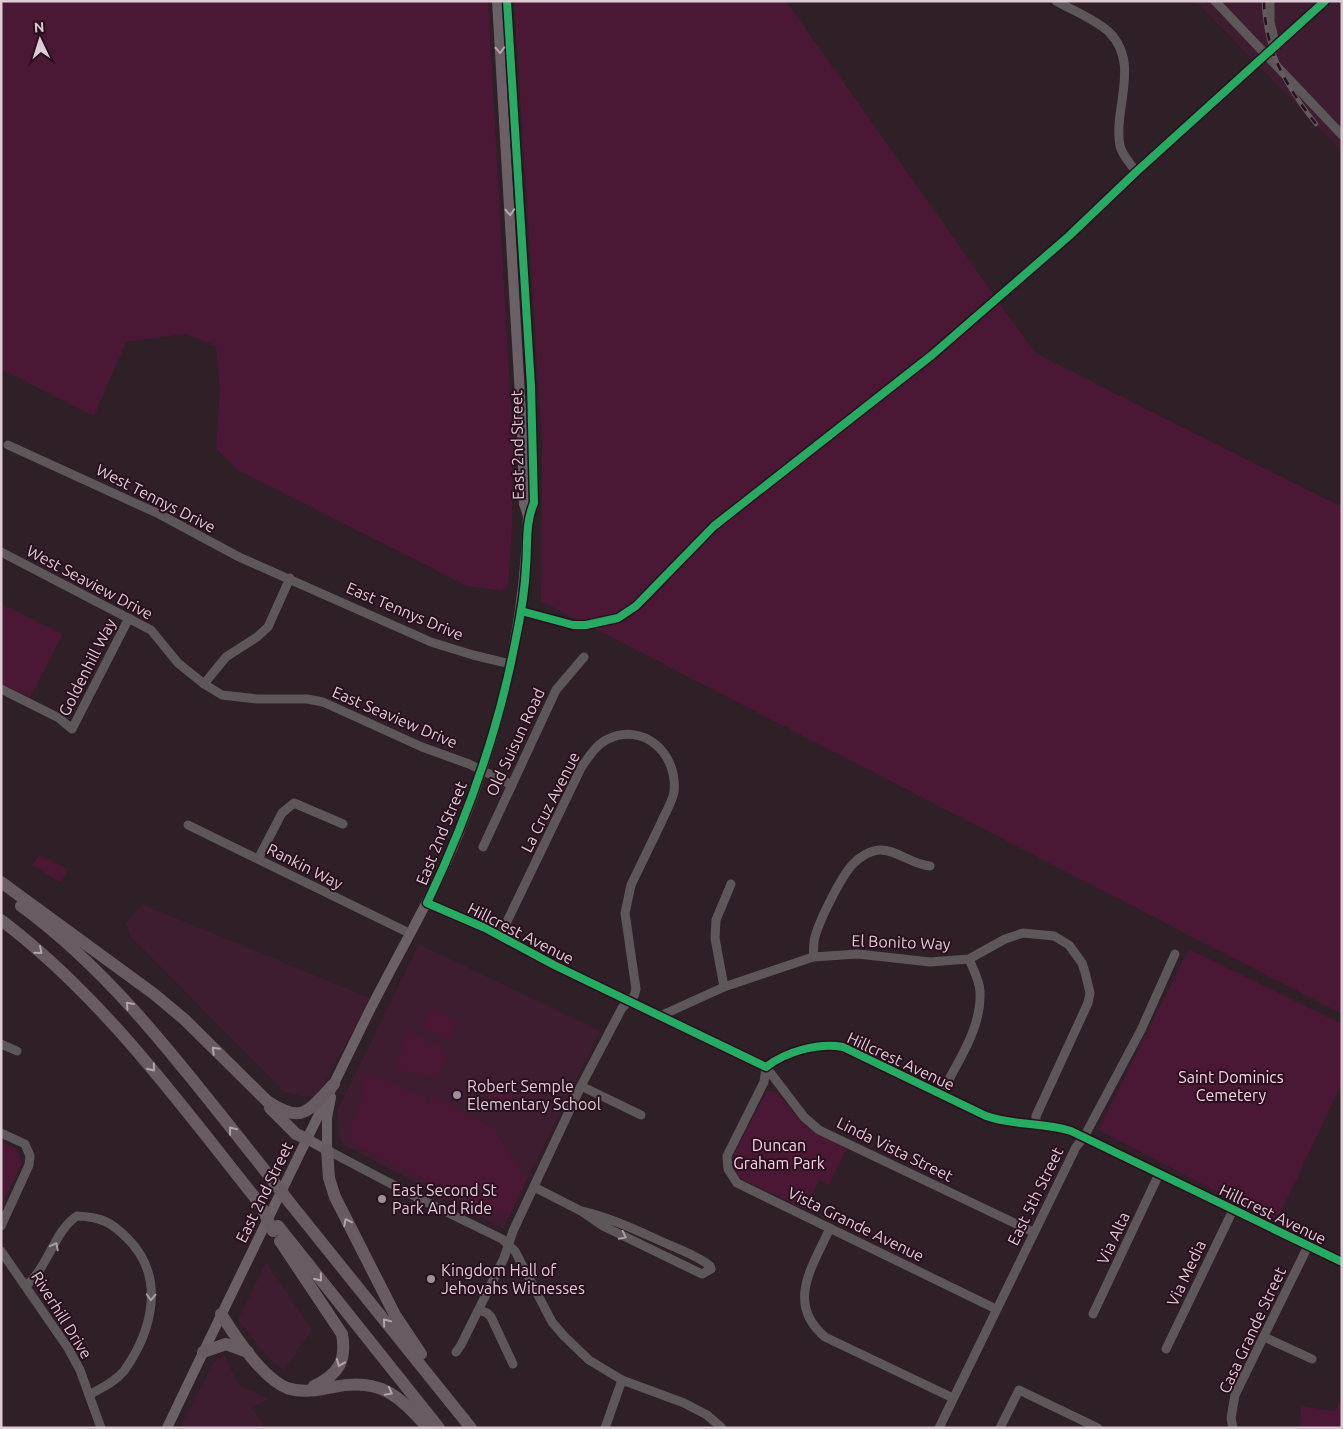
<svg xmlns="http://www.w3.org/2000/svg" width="1343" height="1429" font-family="Ubuntu,sans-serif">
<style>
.built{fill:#3d1d2f}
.green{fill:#4a1835}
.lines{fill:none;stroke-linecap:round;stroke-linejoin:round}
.minor{stroke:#5e575a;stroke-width:9}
.major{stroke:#6a6065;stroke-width:10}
.highway{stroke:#685c62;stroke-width:12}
.rail-casing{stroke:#635a5e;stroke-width:4.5}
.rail{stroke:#2a101e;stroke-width:2.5;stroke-dasharray:8;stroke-linecap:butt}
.highway-bridge{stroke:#685c62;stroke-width:12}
.cycleway-casing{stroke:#2a101e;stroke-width:11}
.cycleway{stroke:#26ab63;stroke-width:8}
.oneway{stroke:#b6a6ad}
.oneway2{stroke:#b5a4ac}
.oneway3{stroke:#ab9da3}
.poi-dot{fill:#a18f97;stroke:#2a101e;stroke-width:2}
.labels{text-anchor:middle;stroke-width:4;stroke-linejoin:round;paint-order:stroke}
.street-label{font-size:16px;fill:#dfcbd4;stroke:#2a101e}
.park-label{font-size:16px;fill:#fad3e6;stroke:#2a101e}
.poi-label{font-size:16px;fill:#dfcbd4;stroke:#2a101e;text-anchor:start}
</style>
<rect width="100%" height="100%" fill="#2f1f27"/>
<g class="built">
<polygon points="1195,1 1342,1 1342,152 1246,53"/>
<polygon points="142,904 370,998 318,1096 307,1097 284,1092 131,937 126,923"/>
<polygon points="419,944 600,1031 503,1229 344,1145 338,1136 337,1111"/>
<polygon points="266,1262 312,1330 284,1370 268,1358 238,1320"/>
<polygon points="224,1354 238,1384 268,1399 251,1408 264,1424 262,1428 180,1428 213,1363"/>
</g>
<g class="green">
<polygon points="1,1 488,1 513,444 512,528 508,586 502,591 467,586 237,470 216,448 220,390 216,346 185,334 126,342 94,416 1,369"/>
<polygon points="514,1 786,1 1035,353 1342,507 1342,1014 541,601 542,444"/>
<polygon points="1,604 63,634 30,697 1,684"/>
<polygon points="39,855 68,869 61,883 33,865"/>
<polygon points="1189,949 1342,1024 1342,1083 1276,1222 1098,1130"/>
<polygon points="432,1008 458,1021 448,1040 422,1027"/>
<polygon points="407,1030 424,1039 425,1042 443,1048 445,1059 435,1077 396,1068"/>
<path d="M371 1074 427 1099 425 1104 428 1105 433 1096 494 1128 521 1174 527 1179 508 1218 502 1216 500 1212C489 1216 482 1214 475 1205L355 1144C342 1129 357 1118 361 1103 364 1095 362 1086 364 1078Z"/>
<polygon points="496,1081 515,1090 508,1105 489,1096"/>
<polygon points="767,1091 774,1091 778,1094 806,1127 847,1148 829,1185 819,1180 805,1209 741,1179 734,1169 733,1156"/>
<polygon points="1,1142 17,1149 22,1163 1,1206"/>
<polygon points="1342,1397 1342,1428 1300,1428 1301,1406 1335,1411"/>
</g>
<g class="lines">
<g class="minor">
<path d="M1056 1C1072 10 1095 19 1109 32 1141 64 1113 108 1120 146 1122 155 1131 164 1136 172"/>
<polyline points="1215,1 1342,135"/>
<polyline points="1270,1 1270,22 1276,46"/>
<polyline points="8,445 159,514 239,557 431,642 473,655 511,664"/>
<polyline points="1,552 151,630 178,663 204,684 222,695 257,699 307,699 323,702 422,747 469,764 512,785"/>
<polyline points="521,611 573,625 586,625 618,618 636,606 714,526 932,355 1069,236 1136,172 1325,1"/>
<polyline points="204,684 226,657 257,637 268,627 290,578"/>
<polyline points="1,689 59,718 72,729 129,618"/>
<polyline points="188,825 409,933"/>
<polyline points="483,847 556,690 584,657"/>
<polyline points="258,859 282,813 294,803 343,824"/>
<path d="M427 903 485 928 554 965 766 1067C785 1052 819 1042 843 1047L986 1116C1014 1126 1042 1122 1071 1131L1342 1262"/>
<path d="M813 957C814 950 813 943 815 937 819 921 841 877 852 865 858 858 869 851 879 850 896 849 912 865 930 866"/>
<polyline points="724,987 715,938 716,920 731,884"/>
<polyline points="660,1016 724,987 813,957 858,954 930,962 969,959 1005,939 1023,933 1054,936 1069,945 1082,963 1085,972 1090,993 1088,1003 1036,1116 1036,1123"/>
<polyline points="1,1044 17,1051"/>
<polyline points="766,1067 764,1082 727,1156 728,1169 737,1183 996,1309"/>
<polyline points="766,1067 804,1117 819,1130 1033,1232"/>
<polyline points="581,1086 641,1115"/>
<path d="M941 1094C957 1063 982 1028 980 992 980 981 973 969 969 959"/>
<polyline points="1,1133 25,1144 30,1156 29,1165 1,1226"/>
<polyline points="327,1150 420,1199 502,1239 515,1251 552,1322 564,1336 589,1360 622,1380 684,1403 707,1415 722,1428"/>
<path d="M534 1187 581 1211 603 1226 702 1274 711 1269 710 1266C699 1257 685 1252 672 1246 642 1233 613 1218 581 1211"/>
<path d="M830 1228C813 1266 785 1303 825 1337L953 1398"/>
<polyline points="1,1251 68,1348 80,1370 101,1428"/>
<path d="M27 1285C49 1265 55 1230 77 1216 100 1217 110 1221 127 1238 166 1276 153 1330 124 1371 115 1382 101 1388 89 1395"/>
<polyline points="479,1310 487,1313 491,1317 513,1364"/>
<polyline points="1093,1314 1159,1174"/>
<polyline points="1264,1337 1312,1359"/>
<polyline points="1166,1349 1233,1210"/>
<path d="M456 1352 461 1345 504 1258 513 1231 581 1086 622 1008 634 996 636 989 625 913 631 885C641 864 651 844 661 823 665 813 672 803 674 792 678 753 643 721 606 740 595 746 588 758 581 768L500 936"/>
<polyline points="605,1428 622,1380"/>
<polyline points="939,1428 1076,1147 1084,1137 1141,1030 1175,954"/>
<polyline points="1000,1428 1019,1390 1098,1428"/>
<polyline points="1233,1428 1231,1418 1235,1395 1308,1246"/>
</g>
<g class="major">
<polyline points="507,1 531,386 534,503 528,516"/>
<polyline points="307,1139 327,1150"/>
<polyline points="327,1150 327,1118 331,1097"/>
<path d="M167 1428C231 1293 297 1160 362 1026 393 962 431 901 458 835 499 734 525 625 528 516L524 504 522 430 497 1"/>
</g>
<g class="highway">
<path d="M1 882 154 994 184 1019 267 1101C303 1125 308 1111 334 1084"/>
<path d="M21 906C117 976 189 1076 263 1168"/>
<path d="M1 920C104 998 180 1104 260 1204"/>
<polyline points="270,1108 296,1134 307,1139"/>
<polyline points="327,1150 329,1178 335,1197 395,1315 421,1354"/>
<polyline points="290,1203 471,1428"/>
<polyline points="278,1226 439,1428"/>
<path d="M280 1241 342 1334C347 1361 338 1375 314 1386"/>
<path d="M221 1314C235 1336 262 1378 287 1388 302 1393 318 1390 333 1387 380 1377 398 1395 428 1428"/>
<polyline points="203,1352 226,1344 248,1352"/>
</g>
<defs>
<path id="rail" d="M1264 1C1265 51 1286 86 1316 124"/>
</defs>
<use href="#rail" class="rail-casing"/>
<use href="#rail" class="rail"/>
<g class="highway-bridge">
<polyline points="263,1168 290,1203"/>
<polyline points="260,1204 273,1231"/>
</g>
<defs>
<g id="cycleway">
<path d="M507 1 531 386 534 503C525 523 528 545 526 566 525 590 521 614 516 638 499 729 467 819 427 903L485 928 554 965 766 1067C785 1052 819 1042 843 1047L986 1116C1014 1126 1042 1122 1071 1131L1342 1262"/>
<polyline points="521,611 573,625 586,625 618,618 636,606 714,526 932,355 1069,236 1136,172 1325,1"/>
</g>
</defs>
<use href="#cycleway" class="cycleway-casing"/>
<use href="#cycleway" class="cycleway"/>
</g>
<defs><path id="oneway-chevron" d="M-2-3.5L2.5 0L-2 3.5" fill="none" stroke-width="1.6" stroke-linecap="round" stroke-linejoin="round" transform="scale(1.25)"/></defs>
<g class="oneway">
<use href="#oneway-chevron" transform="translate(500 50) rotate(87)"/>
<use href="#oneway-chevron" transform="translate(510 212) rotate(87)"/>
</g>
<g class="oneway2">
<use href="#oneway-chevron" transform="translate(39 951) rotate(41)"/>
<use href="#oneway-chevron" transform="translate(129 1005) rotate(-132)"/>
<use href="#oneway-chevron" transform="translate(215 1050) rotate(-135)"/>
<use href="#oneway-chevron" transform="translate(152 1068) rotate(51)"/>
<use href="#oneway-chevron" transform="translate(232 1130) rotate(-128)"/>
<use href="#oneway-chevron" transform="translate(347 1222) rotate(-116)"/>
<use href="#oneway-chevron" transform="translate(319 1278) rotate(51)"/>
<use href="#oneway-chevron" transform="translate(386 1322) rotate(-129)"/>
<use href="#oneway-chevron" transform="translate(340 1363) rotate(112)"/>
<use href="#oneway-chevron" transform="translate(389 1392) rotate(28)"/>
</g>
<g class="oneway3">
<use href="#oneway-chevron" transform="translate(623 1236) rotate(26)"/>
<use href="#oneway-chevron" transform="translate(55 1246) rotate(-62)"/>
<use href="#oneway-chevron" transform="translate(151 1297) rotate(93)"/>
</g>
<g class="poi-dot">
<circle cx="457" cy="1095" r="5"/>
<circle cx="382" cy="1199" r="5"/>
<circle cx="431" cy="1279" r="5"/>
</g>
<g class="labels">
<g class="street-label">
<text transform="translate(517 445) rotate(-91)" y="6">East 2nd Street</text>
<text transform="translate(156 498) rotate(27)" y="6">West Tennys Drive</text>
<text transform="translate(90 582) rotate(28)" y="6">West Seaview Drive</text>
<text transform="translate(405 611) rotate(23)" y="6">East Tennys Drive</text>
<text transform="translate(87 667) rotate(-63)" y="6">Goldenhill Way</text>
<text transform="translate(395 717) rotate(23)" y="6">East Seaview Drive</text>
<text transform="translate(515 742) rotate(-65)" y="6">Old Suisun Road</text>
<text transform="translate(550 802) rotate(-63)" y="6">La Cruz Avenue</text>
<text transform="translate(441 833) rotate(-68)" y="6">East 2nd Street</text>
<text transform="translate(305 866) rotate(27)" y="6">Rankin Way</text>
<text transform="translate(521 933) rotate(27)" y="6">Hillcrest Avenue</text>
<text transform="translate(901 942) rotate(2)" y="6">El Bonito Way</text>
<text transform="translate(901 1061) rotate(25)" y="6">Hillcrest Avenue</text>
<text transform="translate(895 1149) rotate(26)" y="6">Linda Vista Street</text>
<text transform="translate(264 1192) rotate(-64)" y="6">East 2nd Street</text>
<text transform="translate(1035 1196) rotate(-64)" y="6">East 5th Street</text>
<text transform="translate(1273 1214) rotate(26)" y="6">Hillcrest Avenue</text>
<text transform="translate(856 1224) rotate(26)" y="6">Vista Grande Avenue</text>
<text transform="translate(1113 1238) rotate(-65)" y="6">Via Alta</text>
<text transform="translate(1186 1273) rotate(-65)" y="6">Via Media</text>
<text transform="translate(62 1315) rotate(58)" y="6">Riverhill Drive</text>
<text transform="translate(1252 1330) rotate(-65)" y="6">Casa Grande Street</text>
</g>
<g class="park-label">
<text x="1231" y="1083">Saint Dominics<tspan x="1231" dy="18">Cemetery</tspan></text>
<text x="779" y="1151">Duncan<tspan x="779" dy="18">Graham Park</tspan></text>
</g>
<g class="poi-label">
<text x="467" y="1092">Robert Semple<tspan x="467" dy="18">Elementary School</tspan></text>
<text x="392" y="1196">East Second St<tspan x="392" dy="18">Park And Ride</tspan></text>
<text x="441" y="1276">Kingdom Hall of<tspan x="441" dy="18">Jehovahs Witnesses</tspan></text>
</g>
</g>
<rect width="1343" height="1429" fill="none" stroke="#dfcbd4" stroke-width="5"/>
<g transform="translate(40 40) rotate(356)" stroke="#2a101e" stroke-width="4" paint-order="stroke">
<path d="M0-4L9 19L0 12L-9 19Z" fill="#dfcbd4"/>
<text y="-8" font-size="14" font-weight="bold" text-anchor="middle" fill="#dfcbd4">N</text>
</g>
</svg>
